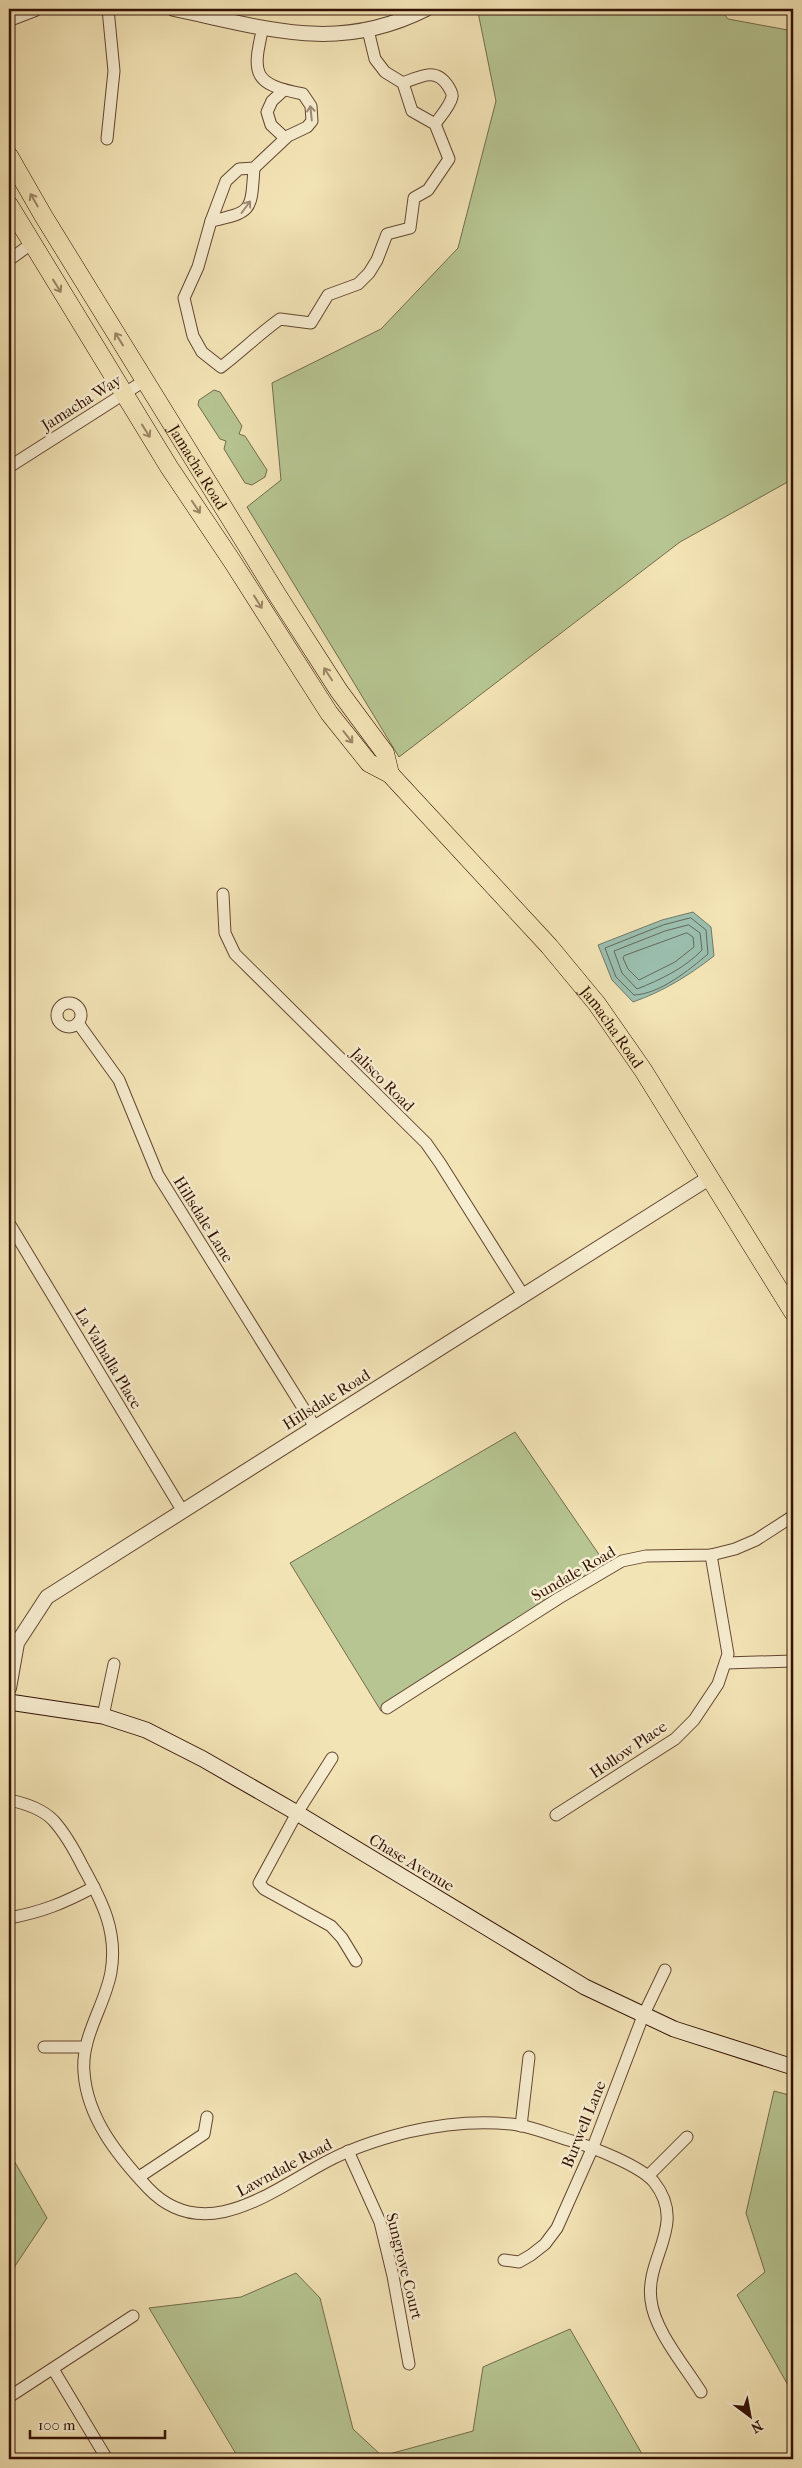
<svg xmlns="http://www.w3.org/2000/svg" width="802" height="2468" font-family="'IM FELL French Canon',serif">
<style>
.green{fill:#b6c592;stroke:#746b4b}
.water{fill:#9bbfaf;stroke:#71796b}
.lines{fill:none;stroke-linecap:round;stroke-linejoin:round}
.shore{stroke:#67685a;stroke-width:1}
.minor-casing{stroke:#634630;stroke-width:13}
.tertiary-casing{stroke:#634630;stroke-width:16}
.secondary-casing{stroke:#331104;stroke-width:17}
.primary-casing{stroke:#331104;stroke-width:19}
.minor{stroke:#f7edd0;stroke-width:11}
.tertiary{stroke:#f7edd0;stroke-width:14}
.secondary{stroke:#f7edd0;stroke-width:15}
.primary{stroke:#f3e4b6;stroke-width:18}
.oneway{stroke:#9f8a74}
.oneway2{stroke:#9d8566}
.labels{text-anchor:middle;stroke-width:5;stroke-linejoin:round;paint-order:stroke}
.street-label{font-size:16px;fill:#331104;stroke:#f7edd0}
</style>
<rect width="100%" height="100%" fill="#f3e4b6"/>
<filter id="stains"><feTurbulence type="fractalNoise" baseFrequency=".004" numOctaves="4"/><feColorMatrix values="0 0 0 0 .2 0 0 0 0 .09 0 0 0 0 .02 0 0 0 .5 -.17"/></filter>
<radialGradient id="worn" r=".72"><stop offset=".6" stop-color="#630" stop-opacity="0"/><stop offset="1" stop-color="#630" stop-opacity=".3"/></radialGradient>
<g class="green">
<polygon points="482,9 720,9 728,19 793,31 793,479 680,542 399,757 247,507 281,480 272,383 381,329 458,248 496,101 478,12"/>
<polygon points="214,390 220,392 242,426 239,434 245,436 267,470 265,477 252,485 245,483 224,449 226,441 220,439 198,405 199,400"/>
<polygon points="515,1432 609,1569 381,1711 290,1563"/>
<polygon points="774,2091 793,2096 793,2394 737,2295 765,2272 746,2213"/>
<polygon points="9,2152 47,2218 9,2275"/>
<polygon points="296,2273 320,2298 353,2429 382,2456 473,2431 483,2367 570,2329 645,2459 239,2459 149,2308 241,2297"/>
</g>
<path class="water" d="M693 912 711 927 714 956C688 976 664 991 633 1002L612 980 598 945 662 920Z"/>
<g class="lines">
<g class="shore">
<path d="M691 918 706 930 708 954C689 970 660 994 634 995L616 977 605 948 663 925Z"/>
<path d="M689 925 700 933 702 950C685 968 660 980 637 989L622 973 614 951 665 931Z"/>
<polygon points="687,933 693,937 694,947 675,962 639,980 628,969 623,958 624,956"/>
</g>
<defs>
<g id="minor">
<path d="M263 27C252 74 252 84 303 94L311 106 312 121 307 127 288 136 254 168 239 169 226 181 211 221 198 267 184 298 193 336 202 352 221 367C242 351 259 334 280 319L311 323 328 295 358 284 369 273 377 260 387 234 410 228 414 198 428 190 449 159 435 124 412 111 403 83 385 72 375 59 368 30"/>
<path d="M403 83C421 76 436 67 448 86 450 90 453 93 452 97 450 106 440 117 435 124"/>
<polyline points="284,90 272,101 267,112 271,125 285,138"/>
<polyline points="107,139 114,71 108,9"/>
<path d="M211 221C253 212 251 211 254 168"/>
<polyline points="9,260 31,244"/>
<polyline points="9,467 144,381"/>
<polyline points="223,894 225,933 235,954 426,1143 440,1163 523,1295"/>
<circle cx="69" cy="1015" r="12"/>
<polyline points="78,1023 119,1080 158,1175 315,1427"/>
<polyline points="9,1223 182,1510"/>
<polyline points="726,1663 793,1661"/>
<polyline points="387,1708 559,1598 622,1561 646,1556 711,1555 735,1549 756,1540 793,1516"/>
<polyline points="103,1716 114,1664"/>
<polyline points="332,1758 297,1813 259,1883 264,1889 331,1926 342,1938 356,1961"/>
<path d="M9 1800C24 1803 42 1809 53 1820 65 1833 75 1851 83 1867 102 1901 118 1932 111 1972 105 2006 81 2036 84 2072 87 2118 118 2156 148 2188 204 2247 273 2190 326 2162 352 2148 380 2139 408 2132 443 2124 482 2120 518 2125 536 2128 554 2136 572 2141 592 2147 641 2166 654 2182 688 2225 645 2257 651 2300 654 2330 685 2366 701 2392"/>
<polyline points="556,1815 675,1739 694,1720 718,1684 728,1654 711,1555"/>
<path d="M9 1918C42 1912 64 1903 94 1887"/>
<polyline points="44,2047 84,2047"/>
<polyline points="521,2126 529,2057"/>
<polyline points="348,2151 380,2222 393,2276 409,2364"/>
<polyline points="648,2176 687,2137"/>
<polyline points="139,2177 204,2134 207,2117"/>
<polyline points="504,2260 519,2262 531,2255 545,2244 557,2228 593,2147 643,2016 665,1970"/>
<polyline points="53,2369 107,2459"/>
<polyline points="9,2397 133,2316"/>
</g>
<g id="tertiary">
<path d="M174 9C266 28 337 54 426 9"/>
<polyline points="9,19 35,9"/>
<polyline points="9,1688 17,1643 47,1597 709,1178"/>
</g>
<polyline id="secondary" points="9,1702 103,1716 146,1730 203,1759 297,1813 585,1987 674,2029 793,2067"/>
<g id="primary">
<path id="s1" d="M9 156 44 217 278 596 339 691 385 753 390 774"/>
<path id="s2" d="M9 205 169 467 232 561 329 713 369 763 390 774 549 946 597 1004 643 1070 793 1312"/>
</g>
</defs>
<use href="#minor" class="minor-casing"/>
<use href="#tertiary" class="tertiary-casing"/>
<use href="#secondary" class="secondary-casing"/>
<use href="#primary" class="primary-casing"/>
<use href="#minor" class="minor"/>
<use href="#tertiary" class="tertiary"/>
<use href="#secondary" class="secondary"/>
<use href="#primary" class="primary"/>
</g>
<defs><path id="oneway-shaft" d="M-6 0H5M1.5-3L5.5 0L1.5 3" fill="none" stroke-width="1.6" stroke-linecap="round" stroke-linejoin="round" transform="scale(1.25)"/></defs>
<g class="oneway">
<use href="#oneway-shaft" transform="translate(311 113) rotate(-96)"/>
<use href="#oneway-shaft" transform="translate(246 207) rotate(-53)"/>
</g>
<g class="oneway2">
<use href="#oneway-shaft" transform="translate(34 200) rotate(-120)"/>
<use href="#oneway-shaft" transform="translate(57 286) rotate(58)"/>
<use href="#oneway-shaft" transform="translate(119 339) rotate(-122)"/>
<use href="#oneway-shaft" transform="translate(146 431) rotate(58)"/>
<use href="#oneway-shaft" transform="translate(196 507) rotate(56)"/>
<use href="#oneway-shaft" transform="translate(258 602) rotate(58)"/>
<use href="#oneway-shaft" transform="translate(328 674) rotate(-123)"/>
<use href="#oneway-shaft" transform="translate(348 737) rotate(52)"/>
</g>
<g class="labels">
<g class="street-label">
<text transform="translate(81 402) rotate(-32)" y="6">Jamacha Way</text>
<text dy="6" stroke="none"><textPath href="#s1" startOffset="364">Jamacha Road</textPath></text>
<text dy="6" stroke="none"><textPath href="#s2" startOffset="1025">Jamacha Road</textPath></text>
<text transform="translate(383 1079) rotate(45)" y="6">Jalisco Road</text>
<text transform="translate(204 1219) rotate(58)" y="6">Hillsdale Lane</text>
<text transform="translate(109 1358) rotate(59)" y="6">La Valhalla Place</text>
<text transform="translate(326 1399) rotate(-32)" y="6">Hillsdale Road</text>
<text transform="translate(573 1573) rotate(-30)" y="6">Sundale Road</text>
<text transform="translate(628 1749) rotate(-34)" y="6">Hollow Place</text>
<text transform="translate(412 1862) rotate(31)" y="6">Chase Avenue</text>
<text transform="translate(583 2124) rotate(-68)" y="6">Burwell Lane</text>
<text transform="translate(284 2167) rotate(-28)" y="6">Lawndale Road</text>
<text transform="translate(405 2266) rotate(76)" y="6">Sungrove Court</text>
</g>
</g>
<rect width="802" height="2468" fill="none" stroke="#f3e4b6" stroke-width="30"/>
<rect x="10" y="10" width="782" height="2448" fill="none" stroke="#331104" stroke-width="2.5"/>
<rect x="15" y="15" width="772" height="2438" fill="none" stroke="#331104"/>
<g transform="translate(750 2416) rotate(148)" stroke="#f7edd0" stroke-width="4" paint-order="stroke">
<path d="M0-4L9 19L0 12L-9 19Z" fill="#331104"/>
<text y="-8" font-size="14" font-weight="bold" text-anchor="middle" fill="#331104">N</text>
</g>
<path d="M30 2430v8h135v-8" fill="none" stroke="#331104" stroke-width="2.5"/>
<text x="38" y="2430" font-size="15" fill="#331104" stroke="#f7edd0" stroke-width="4" paint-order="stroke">100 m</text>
<rect width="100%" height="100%" filter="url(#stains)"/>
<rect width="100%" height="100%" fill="url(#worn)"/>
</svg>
